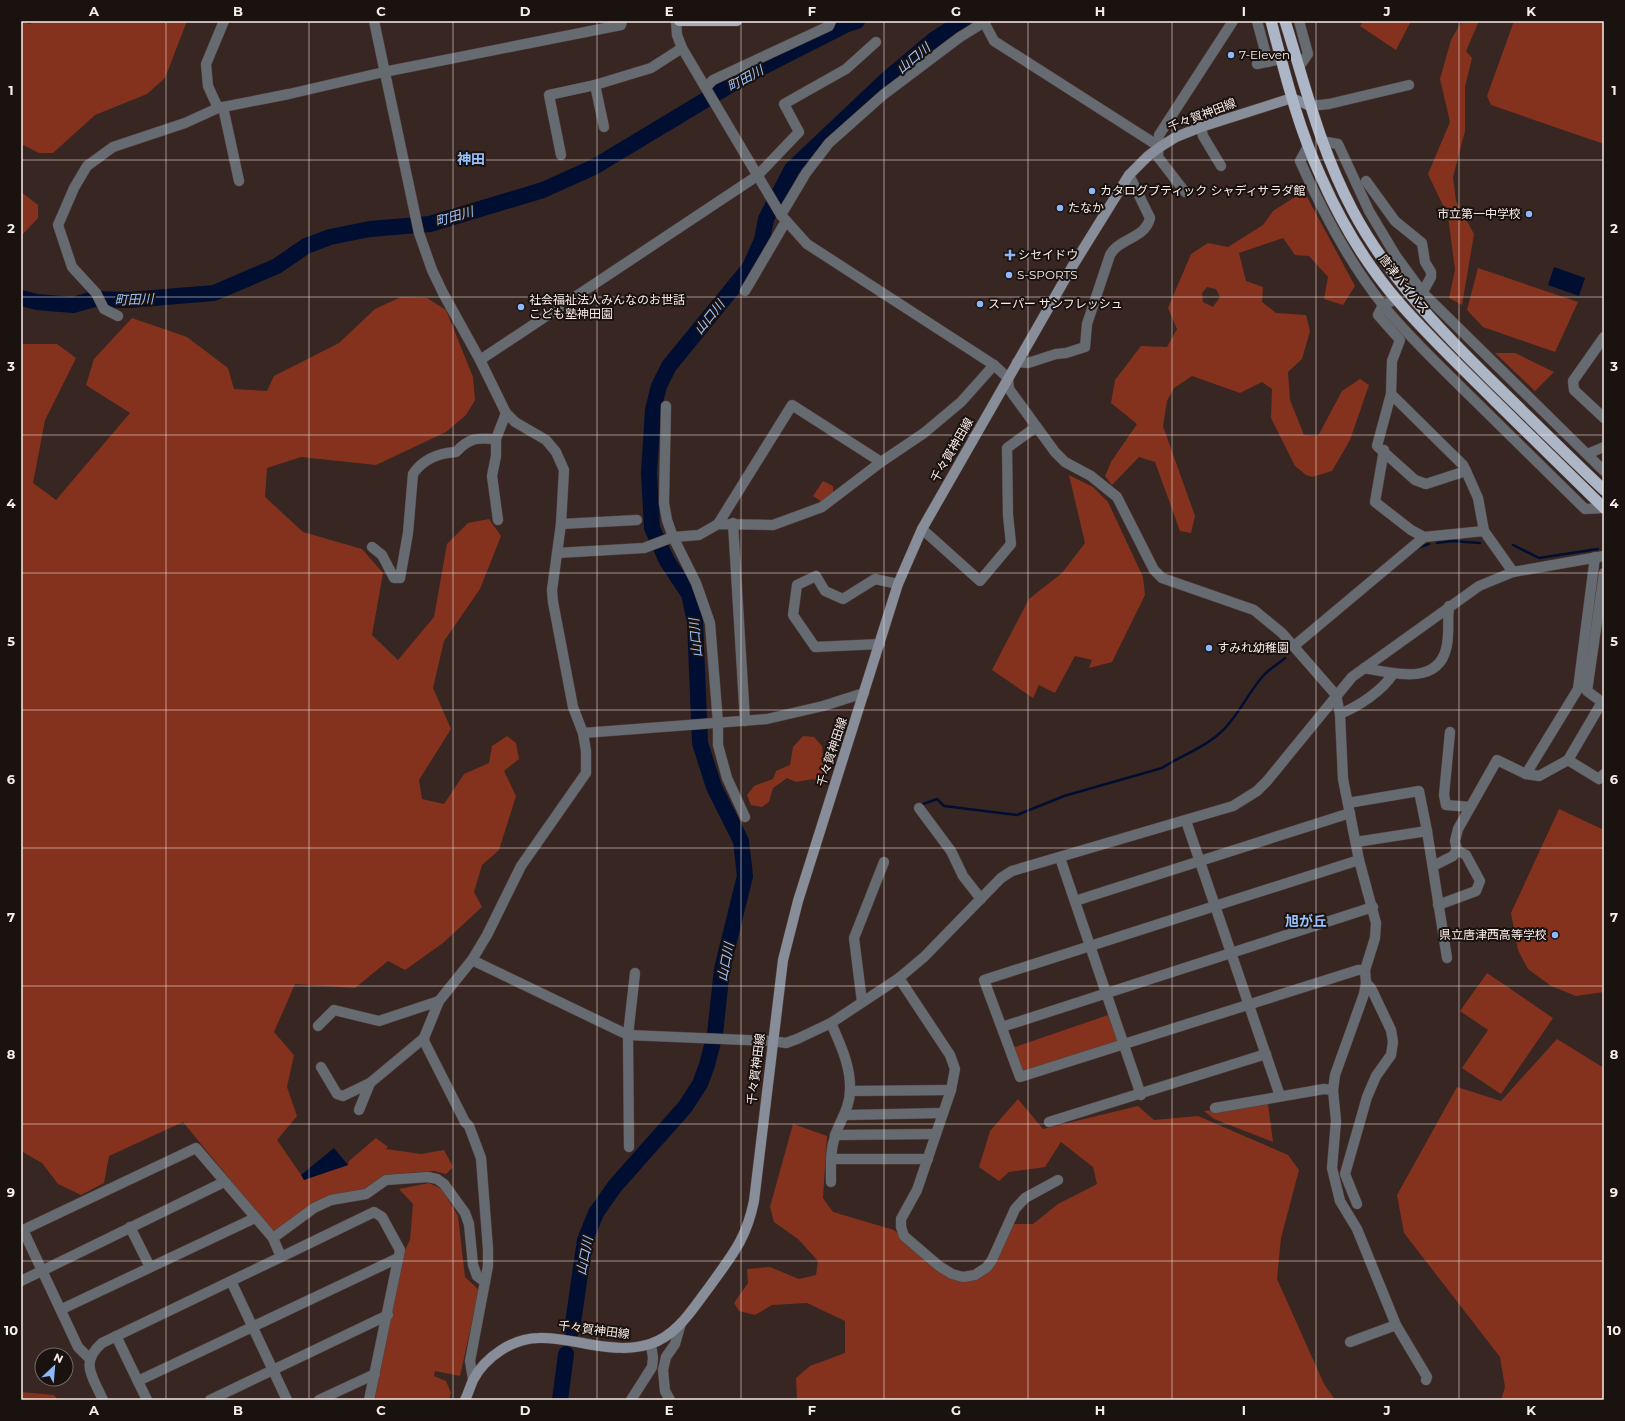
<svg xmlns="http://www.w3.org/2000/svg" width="1625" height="1421" font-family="Montserrat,'Noto Sans JP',sans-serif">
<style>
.green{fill:#84321d;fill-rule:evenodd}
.water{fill:#000e32}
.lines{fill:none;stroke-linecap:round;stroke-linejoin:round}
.stream{stroke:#000e32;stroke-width:2.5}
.river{stroke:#000e32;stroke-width:16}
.minor-casing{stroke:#53423e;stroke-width:11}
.tertiary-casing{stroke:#53423e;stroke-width:11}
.secondary-casing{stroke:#53423e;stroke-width:11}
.primary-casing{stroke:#53423e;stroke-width:11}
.trunk-casing{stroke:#53423e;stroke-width:12}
.minor{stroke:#666b72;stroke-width:10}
.tertiary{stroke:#666b72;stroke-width:10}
.secondary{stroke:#878e9a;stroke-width:10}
.primary{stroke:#a0aab8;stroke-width:10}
.trunk{stroke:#acb6c6;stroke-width:11}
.grid{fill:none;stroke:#f9ece9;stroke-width:1;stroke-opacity:0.55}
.poi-dot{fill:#8db9fc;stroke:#1a120f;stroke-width:1.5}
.labels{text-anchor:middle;stroke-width:4;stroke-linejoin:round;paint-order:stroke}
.poi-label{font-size:12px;fill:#f9ece9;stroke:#1a120f;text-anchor:start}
.street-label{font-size:12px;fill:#f9ece9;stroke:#1a120f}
.water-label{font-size:13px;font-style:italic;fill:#9cc3ff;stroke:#1a120f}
.quarter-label{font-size:14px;font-weight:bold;fill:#97c0ff;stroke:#1a120f}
.neatline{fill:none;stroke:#f9ece9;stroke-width:1.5}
.grid-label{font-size:13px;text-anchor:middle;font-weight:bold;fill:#f9ece9}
</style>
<rect width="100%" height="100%" fill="#382622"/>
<g class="green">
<polygon points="35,21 187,21 165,78 147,94 95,115 53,153 39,153 21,144 21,22 30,24"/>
<polygon points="1363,21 1411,21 1396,50 1360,26"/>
<polygon points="1462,21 1479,21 1466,51 1472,58 1465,87 1465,131 1453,177 1456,201 1474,234 1462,305 1449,298 1455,270 1448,216 1428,174 1450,122 1440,79 1451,40"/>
<polygon points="1514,21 1604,21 1604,144 1491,105 1487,96"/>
<polygon points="21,192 38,205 38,218 21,236"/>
<path d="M1298 195 1307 197 1355 286 1343 305 1324 299 1328 277 1309 256 1295 255 1283 238 1239 253 1246 281 1263 287 1262 302 1276 313 1306 315 1310 331 1302 359 1288 372 1290 400 1304 435 1318 436 1342 391 1360 379 1369 385 1350 440 1332 471 1312 477 1306 475 1295 466 1271 418 1272 389 1262 382 1240 393 1192 376 1174 388 1167 401 1163 426 1195 516 1191 533 1180 531 1155 462 1139 457 1112 485 1105 476 1111 462 1137 424 1111 403 1115 380 1141 346 1167 347 1177 329 1168 308 1191 254 1208 243 1228 247 1263 225 1273 211ZM1207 287 1216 289 1220 297 1213 307 1203 302 1202 293Z"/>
<polygon points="1478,268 1578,302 1555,352 1483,327 1467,310"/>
<polygon points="401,297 427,298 446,310 473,377 475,400 466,415 446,432 376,465 301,457 267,468 265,497 303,532 362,549 383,573 372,635 398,660 434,617 447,544 468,523 489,519 501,536 480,589 444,641 433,688 451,729 419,780 422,799 444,804 464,774 489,763 492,746 507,736 516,743 519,759 504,771 516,796 499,850 482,865 474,892 482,907 443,943 405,970 388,961 355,988 295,984 274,1032 294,1055 287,1087 297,1116 277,1140 304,1179 348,1165 349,1161 376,1138 388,1147 386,1149 421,1154 444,1150 453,1167 446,1174 434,1171 385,1175 362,1190 273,1232 183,1122 109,1156 104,1183 81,1195 58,1184 42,1163 21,1151 21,344 57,344 76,358 45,420 33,483 56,500 130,413 86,385 94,359 132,318 187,337 228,368 234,389 267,391 274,376 339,343 375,309"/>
<polygon points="1495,353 1515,353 1554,372 1535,391"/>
<polygon points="1069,475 1093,487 1108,502 1143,577 1145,595 1112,662 1089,668 1092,660 1075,656 1055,693 1039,685 1033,698 992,670 1029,599 1062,573 1085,543"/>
<polygon points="823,481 833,486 833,495 822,502 813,496"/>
<polygon points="803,736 814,737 822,746 823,759 829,765 826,777 821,782 813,779 796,782 787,778 773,788 769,802 762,807 751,805 747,795 754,786 773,779 776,771 790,765 793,747"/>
<polygon points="1559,809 1604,830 1604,992 1576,996 1551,986 1528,969 1518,950 1511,913"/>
<polygon points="1487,973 1553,1018 1501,1094 1462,1068 1488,1030 1460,1011"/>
<polygon points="1108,1015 1118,1041 1116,1044 1023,1073 1012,1048"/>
<polygon points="1557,1039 1604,1068 1604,1400 1501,1400 1505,1387 1500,1357 1404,1233 1397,1195 1457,1087 1501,1101"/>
<polygon points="1018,1099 1043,1129 1138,1106 1154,1120 1198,1116 1288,1155 1299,1170 1281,1238 1277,1279 1324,1384 1335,1400 797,1400 796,1378 810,1366 845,1353 845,1321 807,1303 772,1305 755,1315 739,1311 734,1303 748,1283 747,1269 770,1267 799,1279 816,1275 818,1261 798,1239 774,1222 770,1207 793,1124 827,1136 823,1198 833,1212 894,1230 945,1275 963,1281 979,1279 1009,1224 1033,1224 1058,1204 1097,1184 1093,1167 1061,1142 1045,1167 1009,1172 999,1181 979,1167 990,1131"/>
<polygon points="1268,1104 1273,1142 1214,1119 1204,1111"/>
<polygon points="429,1183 442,1189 458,1216 465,1277 479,1290 460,1376 435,1371 434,1376 446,1381 451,1393 449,1400 371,1400 404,1252 410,1240 413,1204 399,1189"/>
<polygon points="21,1392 54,1395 58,1400 21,1400"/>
</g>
<g class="water">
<polygon points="1554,267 1585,278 1579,296 1548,285"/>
<polygon points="334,1148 348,1165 304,1180 301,1175"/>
</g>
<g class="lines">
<g class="stream">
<polyline points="1437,543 1452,541 1480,543"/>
<polyline points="1513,545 1539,558 1598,549"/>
<polyline points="1417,548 1429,544"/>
<path d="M923 804 937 799 944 806 1017 815 1064 796 1162 768C1181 755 1203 749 1220 733 1238 717 1247 694 1263 676 1269 669 1278 664 1285 658"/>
</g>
<g class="river">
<polyline points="21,298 37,302 73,305 94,299 129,300 214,293 277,266 306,246 330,237 370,229 430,224 543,190 594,167 747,75 847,24 857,21"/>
<polyline points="572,1330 585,1240 596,1213 615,1186 685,1107 700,1084 707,1065 715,1034 722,969 745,876 741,841 714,787 700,743 695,622 689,594 667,561 652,528 649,473 653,410 659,386 669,366 750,267 762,240 766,219 792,169 885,81 935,39 963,21"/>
<polyline points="560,1400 566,1354"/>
</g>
<defs>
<g id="minor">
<polyline points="374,21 419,233 432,270 443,293 480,360 506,413 515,422 546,440 556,452 564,470 561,524 552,590 553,602 573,707 583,733 586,751 586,773 521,866 487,935 472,960 439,1001 424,1038 425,1043 465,1122 469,1126 481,1158 488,1249 488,1266 470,1361 473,1379"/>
<polyline points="1257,21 1268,62"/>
<polyline points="1299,21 1308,54 1299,67"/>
<polyline points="984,22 994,41 1160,147"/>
<polyline points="1257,64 1281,59"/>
<polyline points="595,85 604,127"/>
<polyline points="706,87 713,80 829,26 831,21"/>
<polyline points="1310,106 1329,104 1409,85"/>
<polyline points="223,107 239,181"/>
<polyline points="218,108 208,86 206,64 224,21"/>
<polyline points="1201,127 1203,136 1221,166"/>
<polyline points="1321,141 1338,144 1369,211 1396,256 1423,293 1604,471"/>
<path d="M1308 146 1300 161C1322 211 1348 261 1383 305 1406 334 1435 361 1462 388 1503 428 1544 469 1585 509L1604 508"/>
<polyline points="561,155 549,95 595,85 651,68 682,48"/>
<polyline points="1366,181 1395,221 1422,243 1425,262 1431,272 1431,277 1420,297"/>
<polyline points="1185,192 1158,157 1159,135 1233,21"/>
<polyline points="781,215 806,173 829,143 883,95 960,37 986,21"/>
<polyline points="745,291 786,221"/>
<polyline points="118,316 104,309 96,293 72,267 58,225 74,188 87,166 113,147 185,123 218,108 289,94 384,72 621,25 622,21"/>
<polyline points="1604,337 1573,381 1574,390 1604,418"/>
<polyline points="480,360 757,176 799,132 784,104 846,69 876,42"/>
<path d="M1017 362 1028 363 1056 354 1066 353 1085 347 1087 324 1110 255C1119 238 1145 239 1150 218L1129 175"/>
<polyline points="1391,394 1463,465 1466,471 1426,484 1415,480 1377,446 1391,394 1392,361 1400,340 1378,315 1383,305 1397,299"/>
<polyline points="666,406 664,503 667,520 673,537 696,583 710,623 718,723 718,745 727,778 745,817"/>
<polyline points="496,439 496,456 492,476 498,520"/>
<polyline points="1384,450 1375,502 1411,530 1424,537 1484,531"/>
<polyline points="1587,454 1604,447"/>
<polyline points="1466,471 1478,498 1484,531 1513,572"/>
<polyline points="733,523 745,721"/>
<polyline points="561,524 637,520"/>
<polyline points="718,524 792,405 881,462"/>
<polyline points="922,529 980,581 1011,544 1008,515 1007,448 1036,427"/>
<path d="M372 547 382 555 394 578H400L408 533 413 474C423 459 440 453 456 452 470 437 477 438 496 439L506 413"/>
<polyline points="557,553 644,548 673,537 699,535 718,524 773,525 822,507 881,462 924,433 961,402 994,365"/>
<polyline points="880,644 815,647 793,615 797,585 816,576 825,591 843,599 875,579 898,584"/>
<polyline points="1294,646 1424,537"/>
<path d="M1364 668C1392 673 1437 686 1446 649 1450 636 1447 620 1449 606"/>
<polyline points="1336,695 1340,714 1343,779 1359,860 1376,923 1375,938 1365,970 1366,983 1364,994 1335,1075 1333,1090 1336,1121 1332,1168 1340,1201 1357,1229 1396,1325 1427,1377 1426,1380"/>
<path d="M1340 714C1359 706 1382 691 1393 674"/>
<polyline points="1450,732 1444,795 1446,805 1470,807"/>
<polyline points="583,733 767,719 823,706 864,693"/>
<polyline points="1568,760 1599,779 1604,774"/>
<polyline points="1526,774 1578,689 1595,557"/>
<polyline points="1348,803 1419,791 1427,831"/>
<polyline points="919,808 951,851 963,876 981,899"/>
<polyline points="1186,821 1280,1096"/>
<polyline points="1356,842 1427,831 1447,958"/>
<polyline points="1060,858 1141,1095"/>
<polyline points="1359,860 984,980 1020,1077 1358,970 1365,970"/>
<polyline points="1433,866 1453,856 1457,850 1455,841 1458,829 1497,760 1526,774 1539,776 1568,760 1602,702 1587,691 1604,573"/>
<polyline points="1075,901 1350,813"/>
<polyline points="1438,905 1476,891 1480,881 1466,855 1457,850"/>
<polyline points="472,960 628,1035 772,1041"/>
<polyline points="899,978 950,1055 955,1069 951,1090 917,1190 901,1219 901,1227 904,1236 939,1266 952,1274 963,1277 975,1275 987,1267 992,1260 1015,1209 1025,1198 1058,1180"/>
<polyline points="862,1002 854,938 884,862"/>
<path d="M831 1023C840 1044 851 1066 850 1090 850 1108 840 1120 835 1136 830 1151 831 1166 831 1182"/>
<polyline points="318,1026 334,1010 379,1021 439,1001"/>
<polyline points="1002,1027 1373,907"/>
<polyline points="321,1067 337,1094 343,1096 370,1083 424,1038"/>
<polyline points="850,1091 951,1090"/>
<polyline points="1215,1108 1324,1089 1333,1090"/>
<polyline points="359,1110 370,1083"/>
<polyline points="846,1115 943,1113"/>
<polyline points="1049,1122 1266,1054"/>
<polyline points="835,1135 936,1134"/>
<polyline points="629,1147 628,1035 635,973"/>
<polyline points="831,1159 928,1159"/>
<polyline points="1357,1204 1345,1174 1367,1097 1376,1076 1391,1055 1393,1042 1391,1030 1371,988 1366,983"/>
<polyline points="130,1227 150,1267"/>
<polyline points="273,1238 314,1208 331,1200 366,1194 386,1180 428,1177 437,1179 444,1184 465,1213 469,1224 473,1265 477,1276 485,1282"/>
<polyline points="21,1281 224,1182"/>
<polyline points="231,1281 287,1400"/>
<polyline points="62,1309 255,1218"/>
<polyline points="116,1336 147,1400"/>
<polyline points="1350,1342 1396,1325"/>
<polyline points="89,1358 78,1347 23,1230 196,1148 273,1238 281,1257 374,1212 382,1217 400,1250 369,1400"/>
<polyline points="138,1381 398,1258"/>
<polyline points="210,1400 388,1315"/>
<polyline points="319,1400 375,1374"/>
<polyline points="631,1400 652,1367 653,1358 651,1344"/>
<polyline points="670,1400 665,1391 663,1370 666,1357 675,1344 681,1323"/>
</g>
<g id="tertiary">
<polyline points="676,21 677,35 682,48 781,215 807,244 994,365 1008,378 1009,389 1055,452 1065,462 1091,476 1117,497 1154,570 1162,578 1254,610 1282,633 1336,695"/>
<polyline points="772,1041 786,1043 797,1039 831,1023 899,978 924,957 1001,878 1012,871 1233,806 1257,791 1267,781 1352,677 1479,586 1513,572 1604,556"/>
<path d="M103 1400C93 1377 79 1363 102 1343L281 1257"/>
</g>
<path id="secondary" d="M465 1400C468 1394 470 1387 473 1380 485 1357 513 1338 539 1338 557 1337 575 1342 593 1345 613 1348 631 1350 650 1344 678 1335 693 1308 710 1286 732 1255 746 1240 754 1201L783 960 798 901 898 584 922 529 1072 267 1129 175 1148 156 1160 147 1176 137 1201 127 1292 98 1310 106"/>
<polyline id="primary" points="679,21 737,21"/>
<g id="trunk">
<path d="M1271 21C1285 74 1298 127 1321 177 1340 220 1366 264 1397 300 1427 335 1461 367 1494 400 1531 436 1567 472 1604 508"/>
<path d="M1285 21C1306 88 1320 149 1353 211 1388 277 1441 331 1494 383 1531 419 1567 455 1604 490"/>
</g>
</defs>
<use href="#minor" class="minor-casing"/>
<use href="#tertiary" class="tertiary-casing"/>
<use href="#secondary" class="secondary-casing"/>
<use href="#primary" class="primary-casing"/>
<use href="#trunk" class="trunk-casing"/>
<use href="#minor" class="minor"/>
<use href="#tertiary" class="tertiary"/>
<use href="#secondary" class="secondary"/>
<use href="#primary" class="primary"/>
<use href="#trunk" class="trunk"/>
</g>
<path class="grid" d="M166 21V1400M309 21V1400M453 21V1400M597 21V1400M741 21V1400M884 21V1400M1028 21V1400M1172 21V1400M1316 21V1400M1459 21V1400M21 160H1604M21 297H1604M21 435H1604M21 573H1604M21 710H1604M21 848H1604M21 986H1604M21 1124H1604M21 1261H1604"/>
<g class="poi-dot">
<circle cx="1231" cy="55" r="4"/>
<circle cx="1092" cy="191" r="4"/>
<circle cx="1060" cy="208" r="4"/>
<circle cx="1529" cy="214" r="4"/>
<path d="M1008 249h4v4h4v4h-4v4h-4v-4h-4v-4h4z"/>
<circle cx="1009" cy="275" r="4"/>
<circle cx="980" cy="304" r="4"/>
<circle cx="521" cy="307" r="4"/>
<circle cx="1209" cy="648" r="4"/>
<circle cx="1555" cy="935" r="4"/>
</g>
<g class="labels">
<g class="poi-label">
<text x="1239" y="59">7-Eleven</text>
<text x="1100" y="195">カタログブティック シャディサラダ館</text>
<text x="1068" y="212">たなか</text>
<text x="1521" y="218" text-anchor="end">市立第一中学校</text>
<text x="1018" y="259">シセイドウ</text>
<text x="1017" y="279">S-SPORTS</text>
<text x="529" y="304">社会福祉法人みんなのお世話<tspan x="529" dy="14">こども塾神田園</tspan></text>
<text x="988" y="308">スーパー サンフレッシュ</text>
<text x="1217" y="652">すみれ幼稚園</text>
<text x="1547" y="939" text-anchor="end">県立唐津西高等学校</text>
</g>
<g class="street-label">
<text transform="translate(1202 115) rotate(-21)" y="4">千々賀神田線</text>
<text transform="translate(1404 284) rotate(51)" y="4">唐津バイパス</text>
<text transform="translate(952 450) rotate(-60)" y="4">千々賀神田線</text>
<text transform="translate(832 752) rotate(-72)" y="4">千々賀神田線</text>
<text transform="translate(756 1069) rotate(-83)" y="4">千々賀神田線</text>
<text transform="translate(594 1330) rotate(7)" y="4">千々賀神田線</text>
</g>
<g class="water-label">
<text transform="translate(913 58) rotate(-40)" y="5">山口川</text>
<text transform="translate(745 78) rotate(-29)" y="5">町田川</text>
<text transform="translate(454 216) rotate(-16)" y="5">町田川</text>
<text transform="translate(134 299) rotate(-2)" y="5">町田川</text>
<text transform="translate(709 317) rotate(-51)" y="5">山口川</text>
<text transform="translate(695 638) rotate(-95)" y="5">山口川</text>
<text transform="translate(725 962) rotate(-79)" y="5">山口川</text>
<text transform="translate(584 1256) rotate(-79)" y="5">山口川</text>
</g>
<g class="quarter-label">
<text x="471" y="164">神田</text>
<text x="1306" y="926">旭が丘</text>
</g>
</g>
<rect width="1625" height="1421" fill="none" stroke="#1a120f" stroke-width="44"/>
<g transform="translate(54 1367) rotate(26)"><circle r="19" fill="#1a120f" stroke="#736966"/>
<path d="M0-3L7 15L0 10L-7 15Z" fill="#8db9fc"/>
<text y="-6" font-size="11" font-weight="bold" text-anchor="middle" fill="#f9ece9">N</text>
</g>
<rect x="22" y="22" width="1581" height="1377" class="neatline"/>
<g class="grid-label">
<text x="94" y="16">A</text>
<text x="238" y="16">B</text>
<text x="381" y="16">C</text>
<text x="525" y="16">D</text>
<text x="669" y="16">E</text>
<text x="812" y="16">F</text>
<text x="956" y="16">G</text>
<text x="1100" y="16">H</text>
<text x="1244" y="16">I</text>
<text x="1387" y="16">J</text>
<text x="1531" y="16">K</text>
<text x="11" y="95">1</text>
<text x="1614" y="95">1</text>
<text x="11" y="233">2</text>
<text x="1614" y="233">2</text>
<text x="11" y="371">3</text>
<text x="1614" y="371">3</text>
<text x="11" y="508">4</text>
<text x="1614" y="508">4</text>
<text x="11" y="646">5</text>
<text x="1614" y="646">5</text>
<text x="11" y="784">6</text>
<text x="1614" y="784">6</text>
<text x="11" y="922">7</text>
<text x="1614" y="922">7</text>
<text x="11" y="1059">8</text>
<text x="1614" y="1059">8</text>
<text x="11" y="1197">9</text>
<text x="1614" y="1197">9</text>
<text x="11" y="1335">10</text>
<text x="1614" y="1335">10</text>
<text x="94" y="1415">A</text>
<text x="238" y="1415">B</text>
<text x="381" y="1415">C</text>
<text x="525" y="1415">D</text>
<text x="669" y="1415">E</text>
<text x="812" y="1415">F</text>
<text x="956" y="1415">G</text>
<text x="1100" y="1415">H</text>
<text x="1244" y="1415">I</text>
<text x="1387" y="1415">J</text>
<text x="1531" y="1415">K</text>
</g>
</svg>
